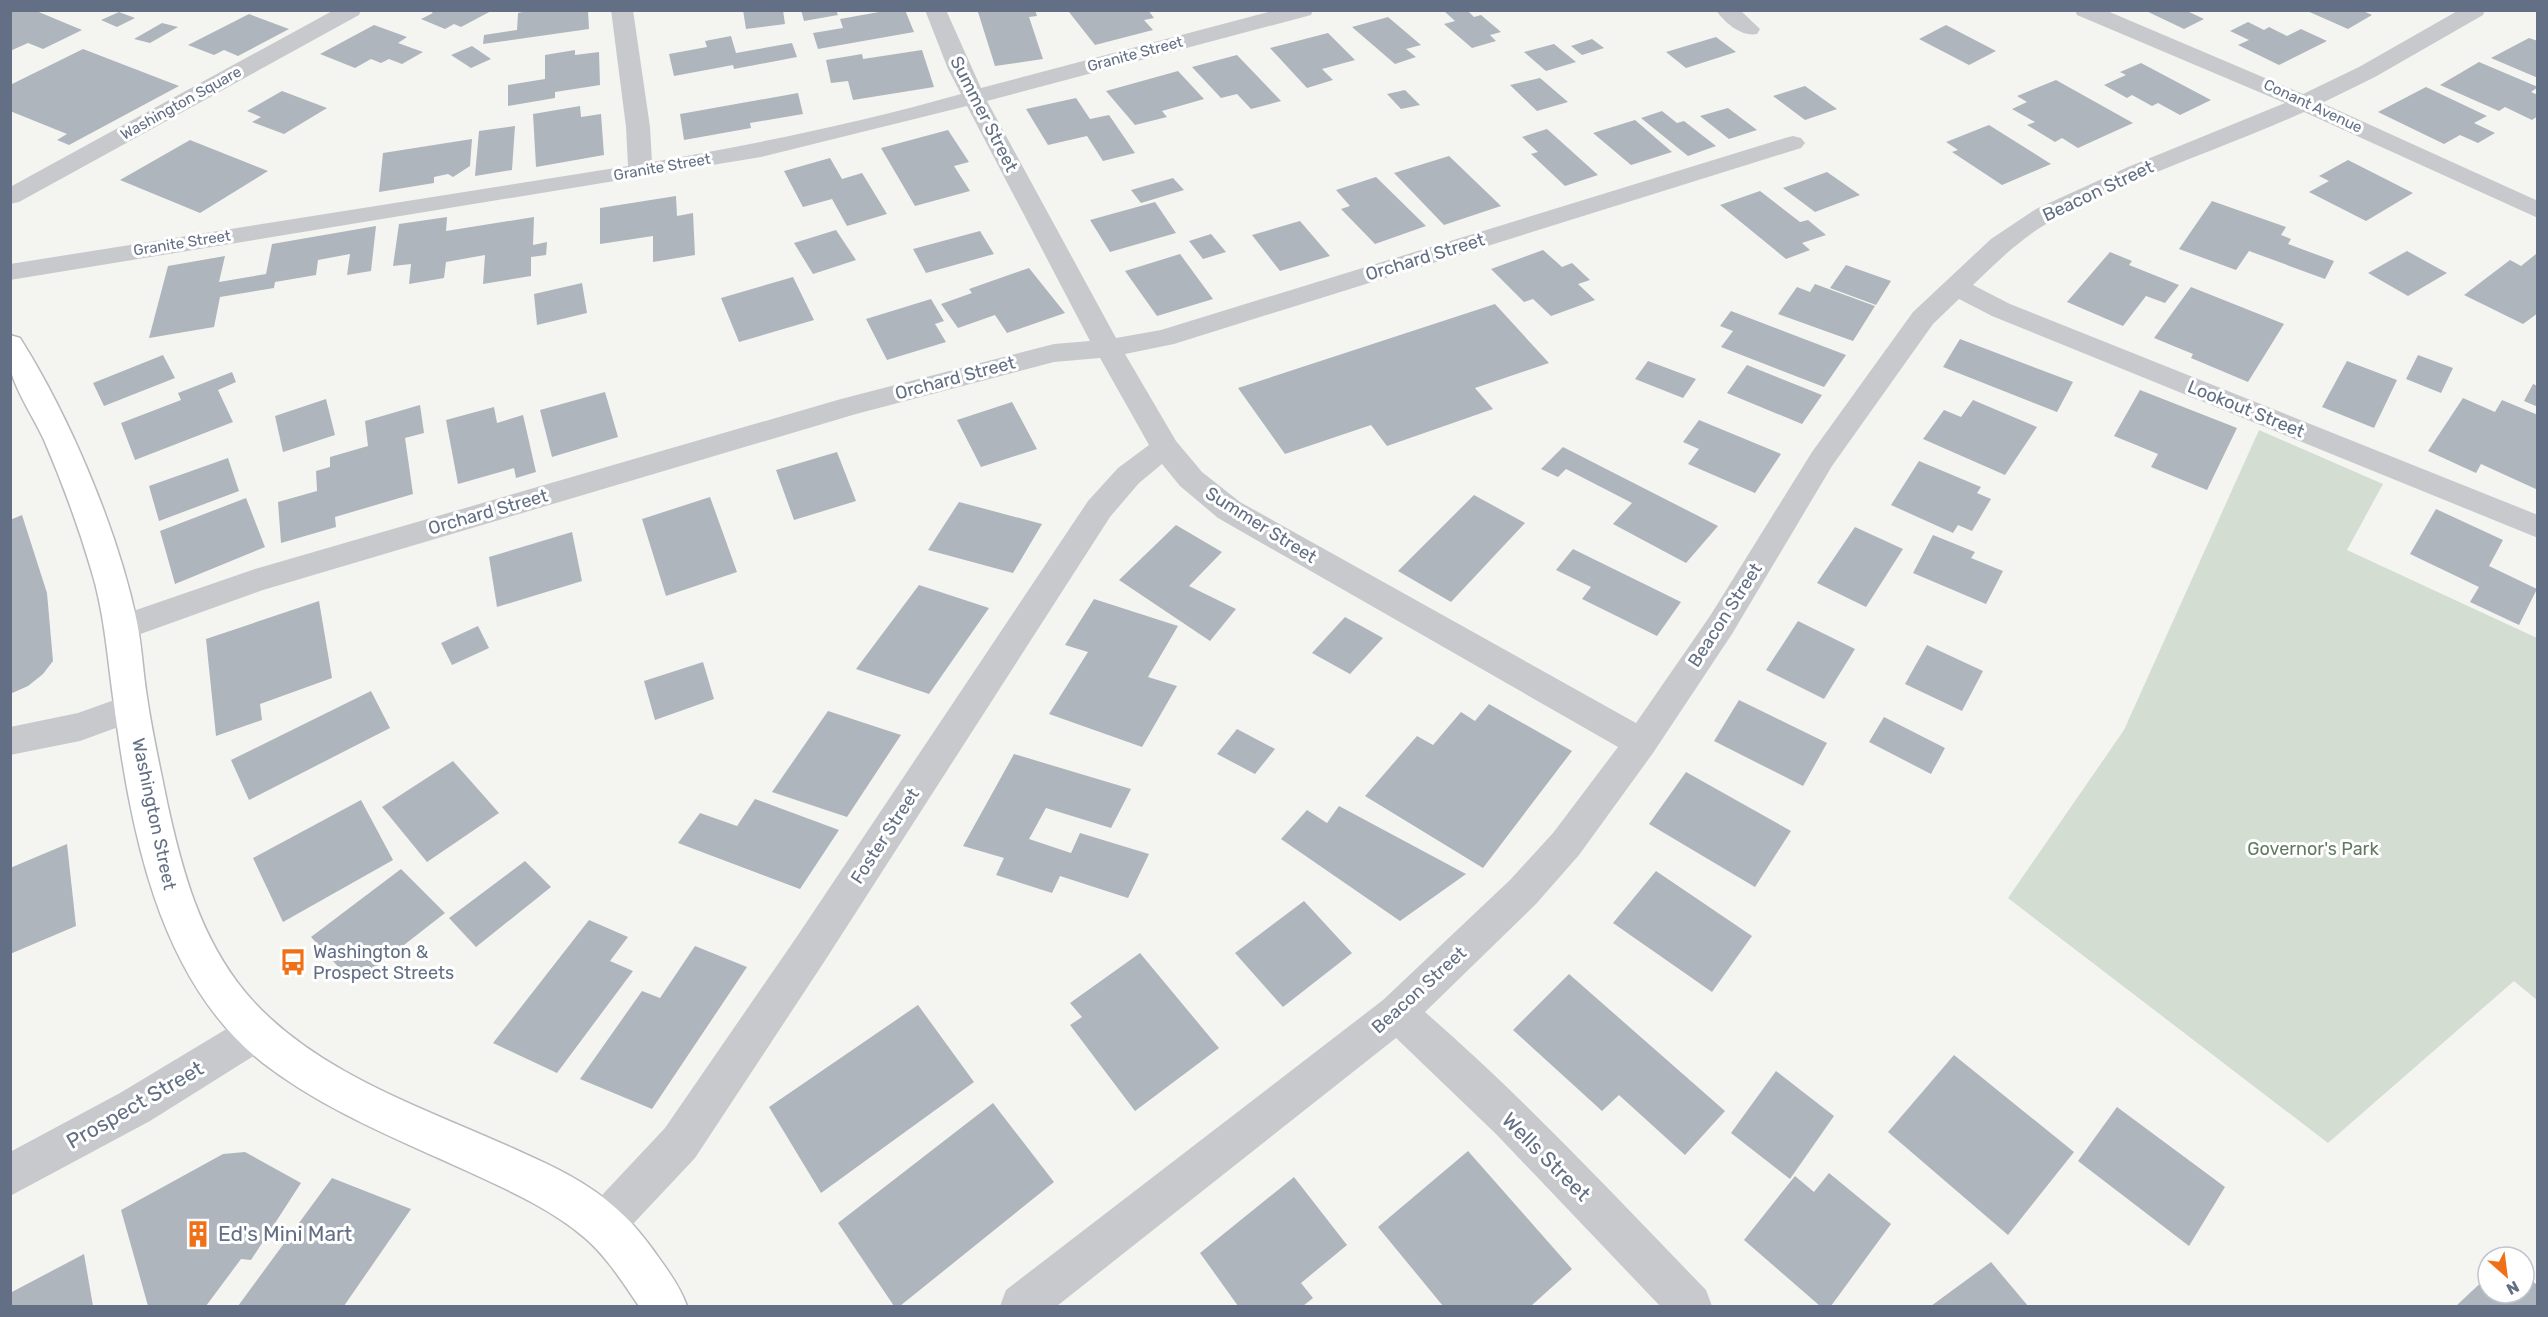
<svg xmlns="http://www.w3.org/2000/svg" width="2548" height="1317" font-family="Rubik,sans-serif">
<style>
.green{fill:#d4ddd2}
.building{fill:#afb5bc}
.lines{fill:none;stroke-linecap:round;stroke-linejoin:round}
.major-casing{stroke:#b7babe;stroke-width:3}
.minor{fill:#c7c9cd;fill-rule:evenodd}
.major{fill:#fff;fill-rule:evenodd}
.labels{text-anchor:middle;stroke-width:6;stroke-linejoin:round;paint-order:stroke}
.far-street-label{font-size:15px;fill:#626f84;stroke:#fff}
.street-label{font-size:18px;fill:#626f84;stroke:#fff}
.park-label{font-size:18px;fill:#627b61;stroke:#fff}
.poi-label{font-size:18px;fill:#626f84;stroke:#fff;text-anchor:start}
.near-street-label{font-size:21px;fill:#626f84;stroke:#fff}
.near-poi-label{font-size:21px;fill:#626f84;stroke:#fff;text-anchor:start}
</style>
<rect width="100%" height="100%" fill="#f4f5f1"/>
<polygon class="green" points="2259,430 2383,484 2347,550 2537,638 2537,1000 2514,981 2328,1143 2008,898 2124,730"/>
<g class="building">
<polygon points="15,10 34,10 82,30 43,49 28,43 10,51 10,13"/>
<polygon points="428,10 493,10 461,27 454,24 445,29 421,19 433,13"/>
<polygon points="532,10 588,10 589,29 483,44 484,35 517,30 518,13"/>
<polygon points="743,10 783,10 785,24 746,29"/>
<polygon points="801,10 836,10 838,15 804,21"/>
<polygon points="890,10 905,10 914,32 818,49 813,33 843,28 840,19"/>
<polygon points="985,10 1035,10 1037,16 1029,17 1043,59 995,66 978,12"/>
<polygon points="1076,10 1148,10 1154,18 1144,20 1153,30 1095,45 1069,12"/>
<polygon points="1443,10 1467,10 1474,17 1481,15 1501,32 1490,35 1496,41 1472,48 1444,24 1455,21"/>
<polygon points="2144,10 2185,10 2204,19 2184,29"/>
<polygon points="2305,10 2361,10 2372,15 2348,29"/>
<polygon points="119,12 135,18 117,27 101,20"/>
<polygon points="249,14 289,29 238,56 224,50 214,55 188,45"/>
<polygon points="1388,17 1421,45 1406,49 1416,57 1395,64 1352,27"/>
<polygon points="2248,22 2264,30 2269,27 2287,36 2301,29 2327,41 2279,65 2238,45 2249,40 2230,31"/>
<polygon points="162,23 178,27 150,43 134,39"/>
<polygon points="374,25 407,37 398,43 423,52 402,64 389,59 381,63 371,59 355,68 320,54"/>
<polygon points="1946,25 1996,51 1969,65 1919,39"/>
<polygon points="1328,33 1355,60 1322,69 1333,80 1307,88 1270,48"/>
<polygon points="731,36 736,53 792,43 797,57 734,69 733,65 674,76 669,54 707,47 705,41"/>
<polygon points="1716,37 1736,52 1686,68 1666,52"/>
<polygon points="2529,38 2538,41 2538,78 2491,58"/>
<polygon points="1592,39 1604,48 1582,55 1571,46"/>
<polygon points="1554,44 1576,62 1546,71 1524,52"/>
<polygon points="472,46 491,59 471,68 451,55"/>
<polygon points="83,49 179,86 69,145 57,140 67,134 10,111 10,85"/>
<polygon points="575,50 575,55 599,52 600,85 555,92 555,98 508,106 508,85 545,79 545,55"/>
<polygon points="922,50 934,87 853,100 848,81 831,83 826,60 862,54 863,59"/>
<polygon points="1237,55 1281,101 1251,109 1237,94 1221,98 1192,67"/>
<polygon points="2479,62 2538,87 2531,92 2538,95 2538,116 2532,120 2505,107 2499,111 2440,85"/>
<polygon points="2141,63 2211,100 2180,115 2158,103 2152,106 2132,95 2127,98 2104,85 2126,75 2120,72"/>
<polygon points="1178,71 1204,99 1162,111 1167,117 1135,125 1106,91"/>
<polygon points="1540,78 1568,102 1537,111 1510,85"/>
<polygon points="2056,80 2133,123 2078,148 2062,138 2055,142 2027,125 2035,122 2012,109 2027,102 2017,96"/>
<polygon points="1805,86 1837,109 1805,120 1773,96"/>
<polygon points="2426,87 2487,116 2474,123 2495,133 2478,143 2460,135 2444,144 2378,112"/>
<polygon points="1405,90 1420,105 1401,109 1387,94"/>
<polygon points="282,91 327,108 284,134 252,122 261,117 247,111"/>
<polygon points="798,93 803,114 750,123 751,128 684,140 680,114"/>
<polygon points="1076,98 1090,119 1109,115 1135,153 1103,161 1087,136 1048,145 1026,109"/>
<polygon points="580,106 581,117 601,114 604,155 536,167 533,114"/>
<polygon points="1728,108 1757,130 1729,139 1700,116"/>
<polygon points="1662,111 1677,123 1684,121 1716,146 1688,156 1641,118"/>
<polygon points="1635,120 1672,152 1631,165 1593,133"/>
<polygon points="1989,125 2051,164 2002,185 1952,152 1958,150 1946,142"/>
<polygon points="515,126 512,170 475,176 479,131"/>
<polygon points="1547,129 1598,175 1565,186 1531,154 1538,152 1522,137"/>
<polygon points="948,130 969,162 954,166 970,191 915,206 881,148"/>
<polygon points="472,139 470,166 453,177 448,174 434,177 434,183 379,192 383,153"/>
<polygon points="190,140 268,171 200,213 120,180"/>
<polygon points="1449,156 1501,206 1444,225 1394,173"/>
<polygon points="830,158 842,179 862,173 887,214 847,226 832,199 803,207 784,171"/>
<polygon points="2348,160 2413,193 2366,221 2309,192 2329,181 2319,176"/>
<polygon points="1827,172 1860,195 1815,212 1783,188"/>
<polygon points="1376,177 1426,226 1375,244 1341,209 1350,206 1336,190"/>
<polygon points="1173,178 1184,190 1141,203 1131,190"/>
<polygon points="1760,191 1800,222 1808,220 1826,235 1802,243 1810,250 1786,259 1720,205"/>
<polygon points="676,196 677,216 693,213 695,255 653,262 653,236 600,244 600,208"/>
<polygon points="2212,201 2286,227 2281,235 2291,239 2288,244 2334,261 2325,279 2249,251 2236,270 2179,249"/>
<polygon points="1155,202 1176,233 1110,252 1090,220"/>
<polygon points="447,217 446,231 534,217 533,245 547,242 546,255 531,257 531,276 483,284 485,255 446,262 444,278 409,284 411,264 393,266 399,224"/>
<polygon points="1300,221 1330,256 1280,271 1252,235"/>
<polygon points="376,226 371,271 347,275 350,254 318,260 316,275 275,282 274,288 220,297 214,327 149,338 168,266 225,256 219,282 266,274 272,244"/>
<polygon points="836,230 856,260 813,274 794,243"/>
<polygon points="980,231 994,254 926,273 913,249"/>
<polygon points="1211,234 1226,252 1203,259 1189,241"/>
<polygon points="1543,250 1562,267 1572,263 1590,280 1578,284 1595,300 1551,316 1533,299 1524,302 1491,269"/>
<polygon points="2407,251 2447,273 2408,296 2368,273"/>
<polygon points="2110,252 2132,261 2129,265 2179,285 2165,303 2146,296 2123,326 2067,302"/>
<polygon points="1180,254 1213,299 1157,316 1125,271"/>
<polygon points="2536,254 2538,313 2523,324 2464,295 2510,260 2521,266"/>
<polygon points="1846,265 1891,281 1876,305 1830,288"/>
<polygon points="1029,268 1065,313 1007,333 995,315 958,328 941,304 972,293 969,289"/>
<polygon points="793,277 814,320 739,342 721,298"/>
<polygon points="582,283 587,313 537,325 534,294"/>
<polygon points="1815,284 1875,306 1853,341 1778,314 1797,287 1810,292"/>
<polygon points="2191,287 2284,324 2248,382 2191,358 2193,354 2154,338"/>
<polygon points="931,299 944,321 935,324 946,342 887,360 866,319"/>
<polygon points="1495,304 1549,363 1475,388 1493,409 1387,446 1371,425 1285,454 1238,388"/>
<polygon points="1731,311 1846,355 1824,387 1721,347 1733,331 1720,326"/>
<polygon points="1960,339 2073,382 2057,412 1943,367"/>
<polygon points="163,355 175,378 104,406 93,383"/>
<polygon points="2418,355 2453,368 2441,393 2406,379"/>
<polygon points="1648,361 1696,379 1683,398 1635,379"/>
<polygon points="2347,361 2397,380 2374,428 2322,407"/>
<polygon points="1747,365 1822,395 1802,424 1727,393"/>
<polygon points="232,372 236,382 218,390 233,422 135,460 121,423 181,400 178,393"/>
<polygon points="2533,384 2538,386 2538,407 2524,401"/>
<polygon points="2140,390 2237,428 2207,490 2151,467 2158,454 2114,436"/>
<polygon points="605,392 618,437 552,457 540,410"/>
<polygon points="2463,398 2495,412 2502,400 2538,415 2538,490 2481,464 2476,473 2428,451"/>
<polygon points="326,399 335,435 283,452 275,416"/>
<polygon points="1973,400 2037,427 2005,475 1923,439 1944,410 1961,417"/>
<polygon points="1012,402 1037,449 981,467 957,420"/>
<polygon points="420,405 424,433 405,438 413,494 335,517 336,527 281,543 278,502 317,491 316,471 330,467 330,457 368,446 365,421"/>
<polygon points="494,407 497,423 523,415 536,472 516,478 514,468 458,484 446,420"/>
<polygon points="1699,420 1781,454 1755,493 1688,464 1699,449 1683,442"/>
<polygon points="1563,447 1718,526 1686,563 1613,524 1632,503 1566,469 1558,477 1541,469"/>
<polygon points="837,452 856,501 794,520 776,470"/>
<polygon points="228,458 239,491 159,521 149,486"/>
<polygon points="1919,461 1981,487 1977,493 1991,499 1972,531 1958,525 1953,533 1891,505"/>
<polygon points="1474,495 1525,523 1451,602 1398,571"/>
<polygon points="710,497 737,572 666,596 642,519"/>
<polygon points="246,498 265,547 175,584 160,531"/>
<polygon points="959,502 1042,524 1013,573 928,550"/>
<polygon points="2436,509 2503,540 2489,566 2537,589 2519,625 2470,602 2479,587 2410,554"/>
<polygon points="22,515 47,593 53,661 43,674 28,686 10,694 10,520"/>
<polygon points="1176,525 1222,552 1189,586 1236,609 1210,641 1119,580"/>
<polygon points="1855,527 1903,549 1866,607 1817,583"/>
<polygon points="572,532 582,581 497,607 489,557"/>
<polygon points="1933,535 1975,552 1971,558 2003,571 1986,604 1913,573"/>
<polygon points="1573,549 1681,602 1657,636 1582,599 1591,587 1556,570"/>
<polygon points="919,585 989,608 929,694 856,669"/>
<polygon points="1094,599 1178,626 1148,677 1177,686 1142,747 1049,714 1088,652 1065,645"/>
<polygon points="319,601 332,678 260,704 262,720 216,736 206,639"/>
<polygon points="1345,617 1383,638 1350,674 1312,653"/>
<polygon points="1798,621 1855,649 1824,699 1766,670"/>
<polygon points="478,626 489,648 452,665 441,643"/>
<polygon points="1927,645 1983,671 1962,711 1905,684"/>
<polygon points="703,662 714,699 655,720 644,681"/>
<polygon points="371,691 390,728 249,800 231,760"/>
<polygon points="1739,700 1827,743 1803,786 1714,741"/>
<polygon points="1489,704 1572,751 1483,868 1365,796 1417,736 1433,745 1461,712 1475,721"/>
<polygon points="828,711 901,735 847,817 772,792"/>
<polygon points="1884,717 1945,748 1931,774 1869,742"/>
<polygon points="1237,729 1275,749 1255,774 1217,754"/>
<polygon points="1014,754 1131,789 1111,828 1046,808 1029,839 1071,853 1080,833 1149,854 1128,898 1060,876 1052,893 996,875 1004,858 963,846"/>
<polygon points="453,761 499,813 427,862 382,807"/>
<polygon points="1686,772 1791,831 1755,887 1649,824"/>
<polygon points="755,799 839,830 800,889 678,843 700,813 737,826"/>
<polygon points="361,800 393,860 283,922 253,858"/>
<polygon points="1339,806 1466,874 1400,921 1281,839 1307,810 1327,823"/>
<polygon points="67,844 76,926 10,954 10,868"/>
<polygon points="525,861 551,887 476,947 449,918"/>
<polygon points="401,869 445,913 354,984 311,937"/>
<polygon points="1656,871 1752,936 1712,992 1613,923"/>
<polygon points="1304,901 1352,953 1283,1007 1235,953"/>
<polygon points="589,920 628,937 610,961 633,971 557,1073 493,1043"/>
<polygon points="695,946 747,967 652,1109 580,1079 642,991 660,998"/>
<polygon points="1140,953 1219,1048 1135,1111 1070,1025 1082,1017 1070,1003"/>
<polygon points="1569,974 1725,1111 1685,1155 1619,1095 1602,1111 1513,1030"/>
<polygon points="918,1005 974,1082 821,1193 769,1107"/>
<polygon points="1954,1055 2074,1152 2008,1235 1888,1132"/>
<polygon points="1776,1071 1834,1116 1790,1179 1731,1133"/>
<polygon points="993,1103 1054,1182 900,1306 894,1306 838,1223"/>
<polygon points="2117,1107 2225,1187 2189,1246 2078,1161"/>
<polygon points="1468,1151 1572,1269 1531,1306 1443,1306 1378,1227"/>
<polygon points="245,1152 301,1183 251,1260 241,1259 206,1306 148,1306 121,1210 223,1154"/>
<polygon points="1829,1173 1891,1224 1831,1306 1820,1306 1744,1240 1795,1176 1814,1192"/>
<polygon points="1294,1177 1347,1245 1301,1283 1313,1298 1303,1306 1238,1306 1200,1253"/>
<polygon points="332,1178 411,1209 344,1306 238,1306"/>
<polygon points="84,1254 93,1306 10,1306 10,1293"/>
<polygon points="1991,1262 2028,1306 1931,1306"/>
<polygon points="2524,1273 2538,1286 2538,1306 2456,1306 2488,1276 2488,1293 2524,1293"/>
</g>
<g class="lines">
<defs>
<path id="major" d="M10 335 20 338C70 417 118 531 137 622 142 647 143 672 147 697 152 732 160 767 167 802 182 871 200 937 245 992 311 1071 419 1106 510 1147 548 1164 587 1181 618 1210 634 1224 647 1241 659 1258 670 1273 681 1289 687 1306H639C623 1283 607 1257 585 1238 550 1208 508 1190 467 1171 397 1139 324 1110 263 1063 156 979 130 825 113 697 107 653 104 611 91 569 78 525 62 482 44 440 34 418 18 395 11 372 8 362 10 347 10 335Z"/>
</defs>
<use href="#major" class="major-casing"/>
<g class="minor">
<polygon points="334,10 361,10 359,15 19,202 10,204 10,187"/>
<path d="M611 10H633L650 127 652 162C756 144 859 123 961 94L948 69 925 10H946L981 88 1276 10H1313L1311 15 987 101 1116 338 1161 330 1785 138 1793 136 1801 138 1805 143 1801 148 1174 344 1125 354 1176 441 1202 472 1240 502 1636 723 1710 616 1812 452 1913 312 1991 239 2036 209 2128 167 2285 103 2077 15 2075 10H2105L2303 94 2359 67 2459 10H2485L2483 15 2375 77 2322 103 2538 201V218L2304 112C2222 149 2135 176 2055 219 2024 235 1998 261 1973 285L2010 304 2538 515V538L1992 316 1959 299 1933 324 1832 466 1732 634 1653 753 1579 855 1536 904 1425 1012C1525 1099 1614 1195 1706 1290L1712 1306H1660L1496 1134 1396 1038 1057 1306H1000L1006 1290 1383 1000 1510 880 1553 833 1618 747 1218 518 1180 486 1162 464 1139 483 1110 517 826 959 695 1158 618 1240 603 1247 588 1240 581 1225 588 1210 665 1128 798 935 1088 501 1118 468 1149 445 1100 358 1054 362 856 414 263 590 121 641 110 637 105 628 110 619 255 569 841 399 1054 344 1090 341 967 106 761 157 10 280V264L628 166 626 127Z"/>
<path d="M1716 10H1740L1760 29 1757 34C1741 37 1725 23 1716 10Z"/>
<polygon points="131,694 143,698 148,708 143,718 80,741 10,755 10,727 78,713"/>
<polygon points="257,1013 271,1019 277,1032 271,1045 150,1121 10,1196 10,1152 120,1093 243,1019"/>
</g>
<use href="#major" class="major"/>
</g>
<defs>
<symbol id="bus-bare" viewBox="-9 -9 18 18"><path d="M-5-6H5V4H4V6H2V4H-2V6H-4V4H-5ZM-3.5-4V0h7V-4ZM-3.5 1.2v1.5H-2V1.2ZM2 1.2v1.5H3.5V1.2Z" fill="#ef7017" stroke="#fff" stroke-width="2.5" paint-order="stroke"/></symbol>
<symbol id="building-bare" viewBox="-9 -9 18 18"><path d="M-4-6H4V6H1V3H-1V6H-4ZM-2.5-4.3h1.7v1.8h-1.7ZM.8-4.3h1.7v1.8H.8ZM-2.5-1h1.7V.8h-1.7ZM.8-1h1.7V.8H.8Z" fill="#ef7017" stroke="#fff" stroke-width="2.5" paint-order="stroke"/></symbol>
</defs>
<g fill-rule="evenodd">
<use href="#bus-bare" x="274" y="943" width="38" height="38"/>
<use href="#building-bare" x="179" y="1215" width="38" height="38"/>
</g>
<g class="labels">
<g class="far-street-label">
<text transform="translate(1135 54) rotate(-15)" y="5">Granite Street</text>
<text transform="translate(181 103) rotate(-29)" y="5">Washington Square</text>
<text transform="translate(2313 106) rotate(25)" y="5">Conant Avenue</text>
<text transform="translate(662 167) rotate(-10)" y="5">Granite Street</text>
<text transform="translate(182 243) rotate(-9)" y="5">Granite Street</text>
</g>
<g class="street-label">
<text transform="translate(984 114) rotate(63)" y="6">Summer Street</text>
<text transform="translate(2098 191) rotate(-25)" y="6">Beacon Street</text>
<text transform="translate(1425 257) rotate(-17)" y="6">Orchard Street</text>
<text transform="translate(955 378) rotate(-15)" y="6">Orchard Street</text>
<text transform="translate(2246 409) rotate(22)" y="6">Lookout Street</text>
<text transform="translate(488 512) rotate(-16)" y="6">Orchard Street</text>
<text transform="translate(1261 525) rotate(32)" y="6">Summer Street</text>
<text transform="translate(1725 615) rotate(-57)" y="6">Beacon Street</text>
<text transform="translate(154 814) rotate(78)" y="6">Washington Street</text>
<text transform="translate(885 836) rotate(-57)" y="6">Foster Street</text>
<text transform="translate(1419 990) rotate(-42)" y="6">Beacon Street</text>
</g>
<g class="park-label">
<text x="2313" y="855">Governor's Park</text>
</g>
<g class="poi-label">
<text x="313" y="958">Washington &amp;<tspan x="313" dy="21">Prospect Streets</tspan></text>
</g>
<g class="near-street-label">
<text transform="translate(135 1105) rotate(-30)" y="7">Prospect Street</text>
<text transform="translate(1546 1157) rotate(45)" y="7">Wells Street</text>
</g>
<g class="near-poi-label">
<text x="218" y="1241">Ed's Mini Mart</text>
</g>
</g>
<rect width="2548" height="1317" fill="none" stroke="#626f84" stroke-width="24"/>
<g transform="translate(2506 1275) rotate(152)"><circle r="28" fill="#ffffff" stroke="#c0c5ce" stroke-width="1.5"/>
<path d="M0-4.5L10 22L0 15L-10 22Z" fill="#ef7017"/>
<text y="-9" font-size="16" font-weight="bold" text-anchor="middle" fill="#626f84">N</text>
</g>
</svg>
